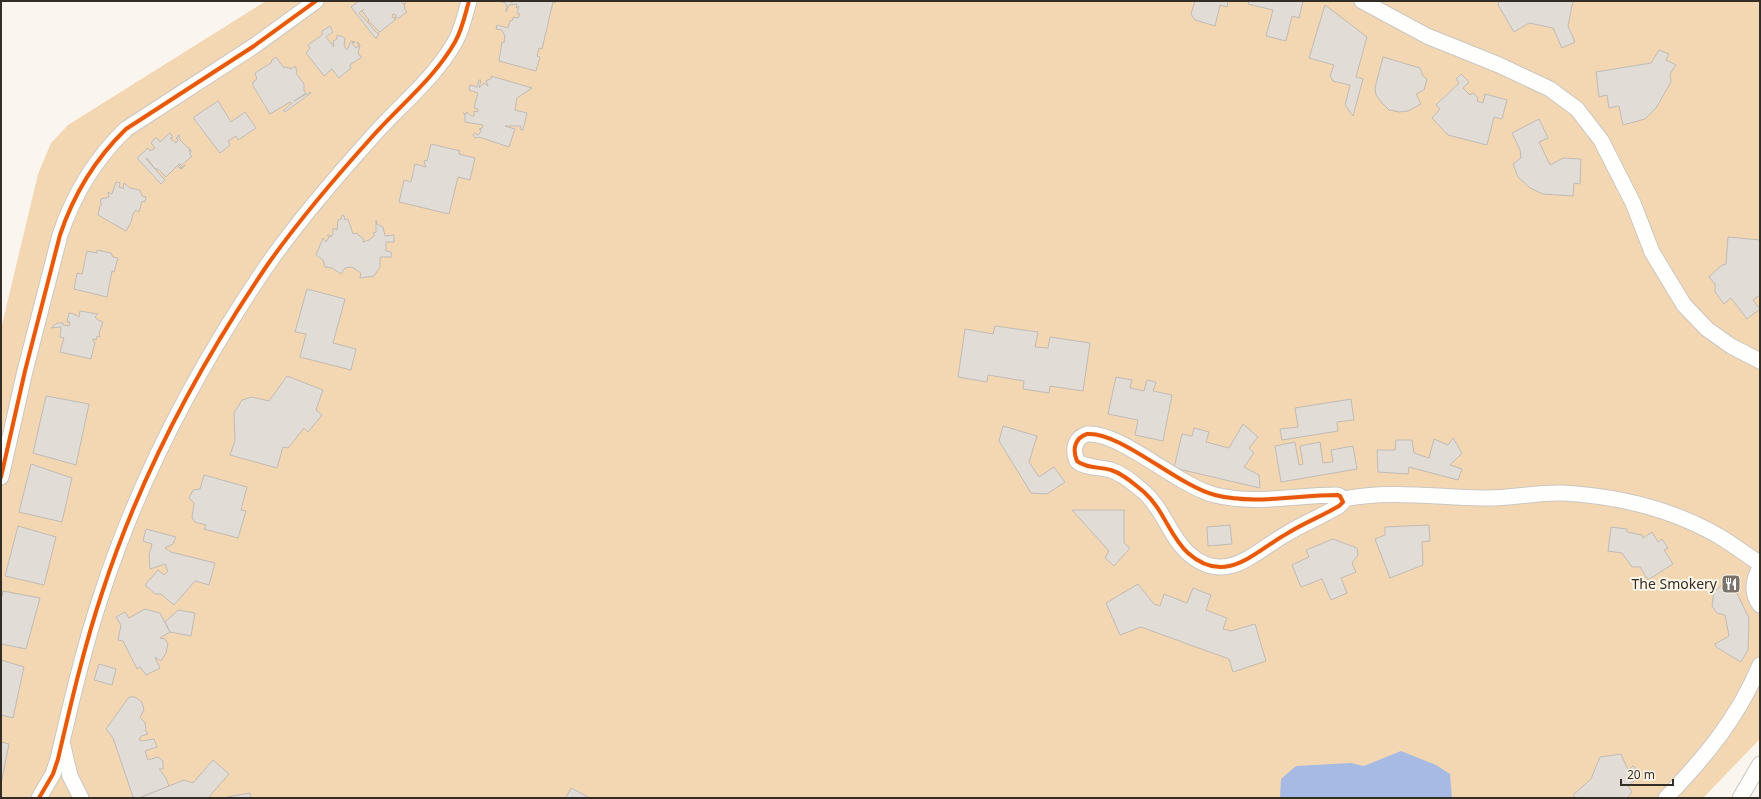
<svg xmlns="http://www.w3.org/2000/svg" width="1761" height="799" font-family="'Noto Sans',sans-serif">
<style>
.green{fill:#f3d7b2}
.water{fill:#a6bae3}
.building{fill:#e1dcd6;stroke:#c1bbb5}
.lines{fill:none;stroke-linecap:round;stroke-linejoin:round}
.street-casing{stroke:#ccc6c0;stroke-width:17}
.street{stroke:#fefefd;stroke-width:15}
.cycleway-casing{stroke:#fff6ea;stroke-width:6}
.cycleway{stroke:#e8590c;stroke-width:4}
.labels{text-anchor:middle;stroke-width:4;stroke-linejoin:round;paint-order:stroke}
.poi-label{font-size:14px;fill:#332d26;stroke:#fff6ea;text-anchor:end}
</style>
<rect width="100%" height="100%" fill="#faf5ef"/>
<polygon class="green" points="266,1 1760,1 1760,739 1703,798 1,798 1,329 38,174 51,143 68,125"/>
<polygon class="water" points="1401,751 1436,765 1450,774 1452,798 1280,798 1281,779 1296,766 1351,763 1364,766"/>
<g class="building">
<polygon points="359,1 401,1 403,4 406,3 404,5 405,10 407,12 399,18 395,17 396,15 393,14 392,17 396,19 380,32 368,21 369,20 362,11 364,9 359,13 377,33 379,33 376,39 351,7"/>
<polygon points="509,1 512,3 513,1 556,1 555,3 553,2 542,49 539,48 537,56 540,57 536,71 499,61 502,42 504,43 505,36 502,30 496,29 497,25 508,28 510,21 513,20 513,17 518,18 520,14 517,13 519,6 516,8 517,4 509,5 506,12 507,6 504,2 501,2"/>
<polygon points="1195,1 1228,1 1227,7 1220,5 1215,26 1195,20 1191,14"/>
<polygon points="1249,1 1303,1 1299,18 1292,16 1286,41 1266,36 1273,10 1248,4"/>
<polygon points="1499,1 1573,1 1568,26 1575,42 1562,48 1553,28 1529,23 1514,32 1498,5"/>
<polygon points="1325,5 1367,37 1356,77 1363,79 1353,116 1345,105 1350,85 1333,81 1330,76 1334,65 1309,58"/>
<polygon points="330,26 333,32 326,37 334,47 333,41 337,39 337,35 343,37 345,38 344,46 347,50 351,41 355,42 352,43 356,48 359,46 357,42 359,43 360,45 358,54 362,57 351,64 350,66 351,68 339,78 332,69 324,76 306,53 310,48 308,45 322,35 322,31"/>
<polygon points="1659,50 1669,54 1666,60 1676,65 1670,74 1671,82 1656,108 1645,119 1623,125 1619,106 1609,108 1607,95 1599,97 1596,72 1651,63"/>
<polygon points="276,57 284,68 287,67 291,69 295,66 297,71 296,73 304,84 304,91 306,93 294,101 310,92 311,93 285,112 283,111 292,103 290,102 270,114 253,86 253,82 257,79 255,73 271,63 272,60"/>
<polygon points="1383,57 1420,68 1423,76 1427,79 1424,90 1416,94 1421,104 1408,111 1399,112 1389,110 1382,103 1376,95 1375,88"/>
<polygon points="1461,74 1469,82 1463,88 1470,95 1473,93 1478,98 1477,101 1483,103 1485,94 1507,100 1502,119 1494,117 1487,145 1448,135 1432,118 1440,109 1436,105 1459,83 1456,79"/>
<polygon points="491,76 532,88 517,98 515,110 527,113 523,130 520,129 521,126 505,126 515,129 509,147 479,137 475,138 473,135 475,133 478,135 480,133 481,130 479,129 482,128 483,125 465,122 465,115 463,113 466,114 467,112 471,116 474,116 474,111 478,112 478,109 474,108 478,93 469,90 470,85 477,87 479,80 481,80 479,88 484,83 488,86 486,81 492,78"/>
<polygon points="218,101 231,122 245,112 256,128 238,140 236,136 228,141 230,145 220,153 194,119 194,117"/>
<polygon points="1539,119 1548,138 1539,142 1550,165 1563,158 1581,159 1580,184 1574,183 1573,196 1543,194 1530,188 1518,177 1513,164 1521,158 1520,150 1512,133"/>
<polygon points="170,133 173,137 170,138 176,143 178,140 176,138 178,137 178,135 180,136 179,138 180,140 188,148 190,148 189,151 191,150 190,154 192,156 180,167 181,168 186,165 181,169 178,167 181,164 179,164 166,177 158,169 155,169 147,158 146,159 165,180 161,184 137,158 148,148 150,151 155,148 151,143 155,138 157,138 160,142"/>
<polygon points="431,144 460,151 459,154 475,158 470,180 458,177 449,214 399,202 404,180 411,182 415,164 426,167 424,162 425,160 427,161"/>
<polygon points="116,182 120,183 119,187 124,189 123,187 124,183 130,188 140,190 142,196 146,197 145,202 142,201 139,212 136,210 133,214 131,222 126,231 98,215 100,206 102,204 100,203 101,199 109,197 108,192 112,194"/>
<polygon points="342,215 344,216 345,220 348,219 353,234 356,233 364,239 363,242 369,240 375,235 373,233 376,232 376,220 377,224 383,227 385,236 394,235 394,242 386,242 386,251 391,252 392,257 380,257 380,267 374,276 360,278 361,273 352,267 345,268 341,274 332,268 325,267 323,260 316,255 323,238 326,242 329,237 327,235 330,235 330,237 333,235 333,228 337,230 338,220 341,219"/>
<polygon points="1728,237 1760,240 1760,295 1753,300 1760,309 1747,319 1731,298 1724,304 1715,292 1715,284 1709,277 1722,265 1726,264"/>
<polygon points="97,250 111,253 113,257 118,258 114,272 112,271 107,297 74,289 77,273 82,274 87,251 97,253"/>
<polygon points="307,289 345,299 333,343 356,349 351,370 300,357 306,334 295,332"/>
<polygon points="80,311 98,314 95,317 98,320 103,322 99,333 100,337 97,336 96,340 94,339 92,340 95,342 91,359 60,352 64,338 60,337 61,327 51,328 57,323 63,323 63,325 69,326 70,322 67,322 69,313 74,314 79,317"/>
<polygon points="995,326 1038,332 1035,347 1048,348 1050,337 1090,343 1083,391 1050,386 1049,393 1023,389 1024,381 988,375 987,382 958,377 965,329 993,334"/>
<polygon points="287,376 323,390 316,410 322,415 308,432 304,428 288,448 283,447 277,468 230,455 235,441 234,413 242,400 252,397 269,401"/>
<polygon points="1116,377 1132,380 1130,388 1144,391 1147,380 1156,382 1153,391 1172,395 1163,441 1135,435 1138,420 1108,414"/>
<polygon points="46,396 89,404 76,465 33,453"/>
<polygon points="1351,399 1354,420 1337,422 1338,431 1282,440 1280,429 1298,427 1295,408"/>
<polygon points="1243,424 1258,437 1249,448 1254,453 1244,467 1259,475 1260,488 1174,468 1182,434 1192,436 1194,428 1209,432 1206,442 1229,448"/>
<polygon points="1003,426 1037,436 1029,462 1039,477 1054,467 1065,482 1047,494 1031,493 999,441"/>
<polygon points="1453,438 1462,453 1450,465 1462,469 1458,480 1409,467 1408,474 1378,472 1377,450 1395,450 1396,440 1412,440 1414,453 1429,458 1434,439 1448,445"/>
<polygon points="1295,442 1299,465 1303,464 1300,446 1320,442 1323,463 1333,462 1331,450 1353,446 1357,469 1281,482 1275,446"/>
<polygon points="31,464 72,478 62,522 19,512"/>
<polygon points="204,475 247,487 241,510 246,511 238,538 204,529 206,525 195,522 192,518 194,503 189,498 193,490 200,489"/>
<polygon points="1072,510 1124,510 1124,543 1130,548 1114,566 1105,558 1109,551"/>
<polygon points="1230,525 1232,544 1208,546 1207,527"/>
<polygon points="1429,525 1430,541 1422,542 1423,565 1390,578 1375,539 1385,535 1385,527"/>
<polygon points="18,526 56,537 44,585 5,576"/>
<polygon points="1611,527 1627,529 1627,532 1642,535 1643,538 1652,532 1658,542 1662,539 1668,548 1664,550 1673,564 1648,580 1640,567 1632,567 1622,553 1608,551"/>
<polygon points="146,529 176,537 173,544 165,548 171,552 215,563 209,585 195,581 174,605 161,594 155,594 145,585 158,570 164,575 168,571 165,564 150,569 149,555 152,544 143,541"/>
<polygon points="1333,539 1357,548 1358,555 1352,563 1356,572 1341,578 1347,593 1331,600 1322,579 1301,587 1292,565 1309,557 1306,550"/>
<polygon points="1730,579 1749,618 1748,650 1741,662 1716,647 1715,644 1729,636 1725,615 1717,613 1712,606 1714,592 1722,585 1727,587"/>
<polygon points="1138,584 1154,604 1160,606 1164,594 1187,603 1193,588 1211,595 1206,610 1227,618 1223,629 1231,631 1255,624 1266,661 1233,672 1229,659 1141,627 1120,635 1106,603"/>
<polygon points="3,591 40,598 26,649 1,644 1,600"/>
<polygon points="145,609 160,613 170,632 160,638 165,639 168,644 166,653 161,661 155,657 160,668 146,675 140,667 137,669 123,641 118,640 121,625 116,617 125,612 129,618"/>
<polygon points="178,610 195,613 191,636 170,632 165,622"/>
<polygon points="1,660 24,667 13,718 1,715"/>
<polygon points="99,664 116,669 112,685 94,680"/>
<polygon points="129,697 135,697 142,702 144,710 140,717 145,723 146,729 145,730 148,734 141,736 139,740 142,741 154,739 157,747 145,751 148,760 158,757 163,761 163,769 159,769 166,778 169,786 139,798 133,797 113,738 106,729"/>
<polygon points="1,742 9,744 1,784"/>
<polygon points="1621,754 1628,770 1633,766 1642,774 1628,786 1632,792 1627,798 1576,798 1573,795 1591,779 1600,757"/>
<polygon points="213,760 229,774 208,798 133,798 139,798 184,780 193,783"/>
<polygon points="571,788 590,798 566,798"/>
<polygon points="250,793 251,798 227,798 227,797"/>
</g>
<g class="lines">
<defs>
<g id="street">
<polyline points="1362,1 1427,36 1499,65 1550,89 1577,109 1601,140 1633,203 1652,252 1684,305 1707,329 1731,346 1760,361"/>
<path d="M1087 434C1120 431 1178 486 1215 495 1255 505 1296 495 1337 495L1340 496 1343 502 1339 506C1322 516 1304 523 1288 533 1255 551 1226 587 1188 553 1170 537 1164 510 1144 492 1134 484 1124 474 1111 470 1100 467 1085 468 1077 461 1072 449 1075 438 1087 434Z"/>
<path d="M1 477 25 371 60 235C74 193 95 159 126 129L254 46 316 1"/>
<path d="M1343 499C1390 490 1434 497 1482 498 1509 499 1536 492 1563 493 1616 496 1671 509 1717 535 1732 544 1746 554 1760 564"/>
<path d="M1760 568C1753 579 1751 594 1760 605"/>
<polyline points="63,746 70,776 81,798"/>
<path d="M39 798 53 774 58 759C71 703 84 647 102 593 140 476 199 365 268 264 299 220 335 178 371 138 398 107 434 79 455 42 462 30 465 15 469 1"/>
<path d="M1666 798C1705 757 1738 718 1760 665"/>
<polyline points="1740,798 1760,764"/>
</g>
</defs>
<use href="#street" class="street-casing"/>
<use href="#street" class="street"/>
<defs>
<g id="cycleway">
<path d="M1087 434C1120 431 1178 486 1215 495 1255 505 1296 495 1337 495L1340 496 1343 502 1339 506C1322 516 1304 523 1288 533 1255 551 1226 587 1188 553 1170 537 1164 510 1144 492 1134 484 1124 474 1111 470 1100 467 1085 468 1077 461 1072 449 1075 438 1087 434Z"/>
<path d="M1 477 25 371 60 235C74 193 95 159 126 129L254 46 316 1"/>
<path d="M39 798 53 774 58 759C71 703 84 647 102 593 140 476 199 365 268 264 299 220 335 178 371 138 398 107 434 79 455 42 462 30 465 15 469 1"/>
</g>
</defs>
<use href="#cycleway" class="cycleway-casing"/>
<use href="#cycleway" class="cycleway"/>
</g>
<defs>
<symbol id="restaurant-square" viewBox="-11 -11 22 22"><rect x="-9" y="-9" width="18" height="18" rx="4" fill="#79736c" stroke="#fff6ea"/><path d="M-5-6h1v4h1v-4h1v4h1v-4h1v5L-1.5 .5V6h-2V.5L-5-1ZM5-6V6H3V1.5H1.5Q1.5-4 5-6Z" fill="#fff"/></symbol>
</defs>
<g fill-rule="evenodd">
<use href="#restaurant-square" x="1720" y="573" width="22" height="22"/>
</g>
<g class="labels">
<g class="poi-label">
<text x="1717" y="589">The Smokery</text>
</g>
</g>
<rect width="1761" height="799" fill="none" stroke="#332d26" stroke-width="4"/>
<path d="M1621 779v6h52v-6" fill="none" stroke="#332d26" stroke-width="2"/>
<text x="1627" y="779" font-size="12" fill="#332d26" stroke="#fff6ea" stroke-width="3" paint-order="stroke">20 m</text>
</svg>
